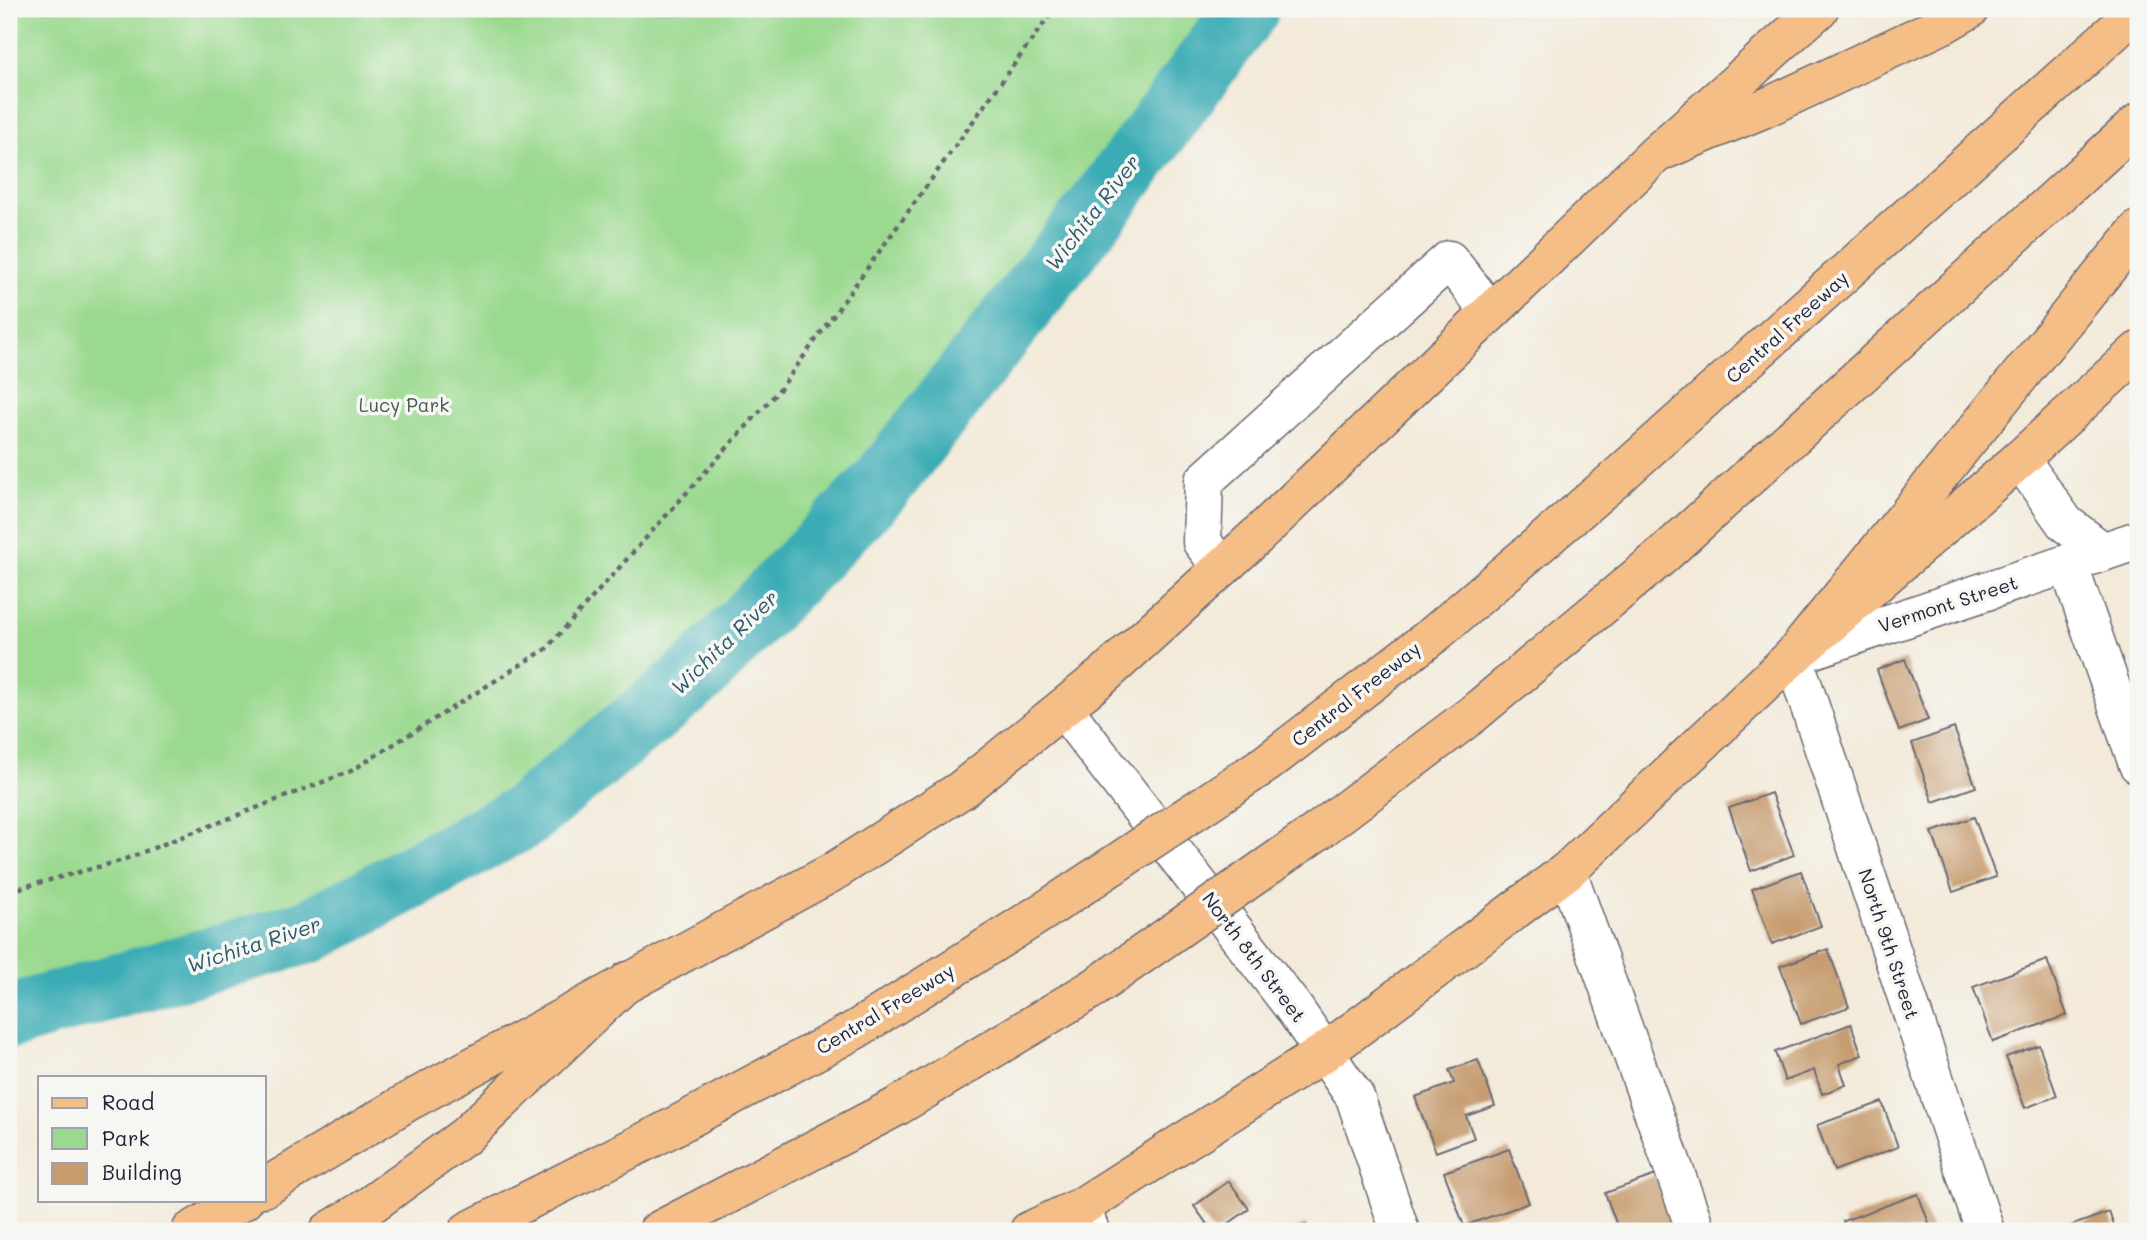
<svg xmlns="http://www.w3.org/2000/svg" width="2147" height="1240" font-family="Mali,sans-serif">
<style>
.green{fill:#9ad98e;stroke:#5e7e64;stroke-width:2}
.lines{fill:none;stroke-linecap:round;stroke-linejoin:round}
.river{stroke:#3bacb5;stroke-width:65}
.building{fill:#c69c6f}
.minor-casing{stroke:#6b6872;stroke-width:41}
.major-casing{stroke:#6b6872;stroke-width:41}
.highway-casing{stroke:#6b6872;stroke-width:41}
.path{stroke:#6b6872;stroke-width:4.5;stroke-dasharray:5 5;stroke-linecap:butt}
.minor{stroke:#fff;stroke-width:38}
.major{stroke:#f6be87;stroke-width:38}
.highway{stroke:#f6be87;stroke-width:38}
.highway-bridge-casing{stroke:#6b6872;stroke-width:41;stroke-linecap:butt}
.highway-bridge{stroke:#f6be87;stroke-width:38}
.labels{text-anchor:middle;stroke-width:7;stroke-linejoin:round;paint-order:stroke}
.street-label{font-size:19px;fill:#22223b;stroke:#f6f6f2}
.park-label{font-size:19px;fill:#465954;stroke:#f6f6f2}
.water-label{font-size:21px;font-style:italic;fill:#2c596c;stroke:#f6f6f2}
</style>
<rect width="100%" height="100%" fill="#f6f6f2"/>
<filter id="ink" filterUnits="userSpaceOnUse"><feTurbulence type="fractalNoise" baseFrequency=".0143" numOctaves="2"/><feDisplacementMap in="SourceGraphic" scale="14" xChannelSelector="R" yChannelSelector="G"/><feConvolveMatrix kernelMatrix="1 2 1 2 8 2 1 2 1" color-interpolation-filters="sRGB"/></filter>
<filter id="wash" filterUnits="userSpaceOnUse"><feTurbulence type="fractalNoise" baseFrequency=".00686" numOctaves="4" result="noise"/><feDisplacementMap in="SourceGraphic" scale="28" xChannelSelector="R" yChannelSelector="G"/><feGaussianBlur stdDeviation="1.57" result="paint"/><feColorMatrix in="noise" values="0 0 0 0 0 0 0 0 0 0 0 0 0 0 0 0 0 1.4 0 .05"/><feComposite in="paint" operator="in"/></filter>
<g filter="url(#wash)">
<rect width="100%" height="100%" fill="#f3ead9"/>
<polygon class="green" points="9,9 1247,9 1100,207 881,485 699,673 523,817 310,931 9,1017"/>
<g class="lines">
<polyline class="river" points="9,1017 310,931 523,817 699,673 881,485 1100,207 1247,9"/>
</g>
<g id="blocks">
<g class="building">
<polygon points="1905,659 1928,720 1899,731 1877,670"/>
<polygon points="1954,728 1976,787 1933,802 1912,743"/>
<polygon points="1771,793 1794,855 1751,871 1729,808"/>
<polygon points="1974,817 1996,877 1953,892 1932,832"/>
<polygon points="1801,871 1821,926 1772,944 1752,889"/>
<polygon points="1828,949 1849,1007 1801,1024 1780,966"/>
<polygon points="2047,960 2067,1015 1993,1042 1973,987"/>
<polygon points="1851,1024 1862,1055 1839,1064 1846,1085 1822,1094 1814,1070 1785,1081 1775,1052"/>
<polygon points="2039,1045 2057,1096 2025,1108 2006,1057"/>
<polygon points="1478,1060 1495,1106 1466,1116 1474,1138 1436,1152 1415,1097 1454,1083 1449,1070"/>
<polygon points="1882,1102 1898,1147 1834,1171 1817,1125"/>
<polygon points="1509,1149 1529,1203 1464,1226 1444,1172"/>
<polygon points="1656,1175 1677,1231 1619,1231 1605,1193"/>
<polygon points="1229,1181 1249,1209 1218,1231 1212,1231 1194,1206"/>
<polygon points="1918,1194 1932,1231 1847,1231 1843,1221"/>
<polygon points="2109,1212 2116,1231 2063,1231 2062,1229"/>
<polygon points="1536,1223 1539,1231 1513,1231"/>
<polygon points="1306,1225 1308,1231 1288,1231"/>
</g>
</g>
</g>
<g filter="url(#ink)">
<use href="#blocks" fill-opacity="0" stroke="#6b6872" stroke-width="2"/>
<g class="lines">
<defs>
<g id="minor">
<polyline points="2020,459 2065,523 2103,552"/>
<polyline points="2068,564 2138,764"/>
<polyline points="1222,568 1202,542 1204,481 1449,260 1490,312"/>
<polyline points="1063,708 1293,1007 1355,1097 1400,1231"/>
<polyline points="1567,871 1696,1231"/>
<polyline points="1081,1207 1090,1231"/>
<polyline points="1985,1231 1793,656 2138,540"/>
</g>
<g id="major">
<polyline points="264,1188 409,1101 833,872 961,790 1104,675 1257,536 1657,153 1819,9"/>
<polyline points="191,1231 244,1200"/>
<polyline points="1029,1231 1081,1207 1325,1052 1567,871 1793,656 2020,459 2138,351"/>
</g>
<g id="highway">
<polyline points="1657,153 1765,108 1944,24 1970,9"/>
<polyline points="1793,656 2138,230"/>
<polyline points="1267,763 1437,632 1613,481 2138,10"/>
<polyline points="1318,831 1473,714 1661,557 2138,123"/>
<polyline points="329,1231 365,1209 465,1136 628,981"/>
<polyline points="468,1231 664,1132 855,1030 1052,906"/>
<polyline points="658,1231 896,1107 1094,988"/>
</g>
</defs>
<use href="#minor" class="minor-casing"/>
<use href="#major" class="major-casing"/>
<use href="#highway" class="highway-casing"/>
<polyline class="path" points="9,891 120,861 351,771 546,649 781,388 1054,9"/>
<use href="#minor" class="minor"/>
<use href="#major" class="major"/>
<use href="#highway" class="highway"/>
<defs>
<g id="highway-bridge">
<polyline points="1052,906 1267,763"/>
<polyline points="1094,988 1318,831"/>
</g>
</defs>
<use href="#highway-bridge" class="highway-bridge-casing"/>
<use href="#highway-bridge" class="highway-bridge"/>
</g>
</g>
<g class="labels">
<g class="street-label">
<text transform="translate(1787 327) rotate(-42)" y="7">Central Freeway</text>
<text transform="translate(1948 604) rotate(-18)" y="7">Vermont Street</text>
<text transform="translate(1356 694) rotate(-38)" y="7">Central Freeway</text>
<text transform="translate(1889 944) rotate(72)" y="7">North 9th Street</text>
<text transform="translate(1254 957) rotate(53)" y="7">North 8th Street</text>
<text transform="translate(885 1009) rotate(-31)" y="7">Central Freeway</text>
</g>
<g class="park-label">
<text x="404" y="412">Lucy Park</text>
</g>
<g class="water-label">
<text transform="translate(1093 213) rotate(-52)" y="7">Wichita River</text>
<text transform="translate(725 643) rotate(-44)" y="7">Wichita River</text>
<text transform="translate(254 945) rotate(-18)" y="7">Wichita River</text>
</g>
</g>
<rect width="2147" height="1240" fill="none" stroke="#f6f6f2" stroke-width="35"/>
<rect x="38" y="1076" width="228" height="126" fill="#f6f6f2" stroke="#a1a1a9" stroke-width="2"/>
<rect x="52" y="1098" width="35" height="10" fill="#f6be87" stroke="#a1a1a9" stroke-width="2"/>
<text x="102" y="1110" font-size="21" fill="#22223b">Road</text>
<rect x="52" y="1128" width="35" height="21" fill="#9ad98e" stroke="#a1a1a9" stroke-width="2"/>
<text x="102" y="1146" font-size="21" fill="#22223b">Park</text>
<rect x="52" y="1163" width="35" height="21" fill="#c69c6f" stroke="#a1a1a9" stroke-width="2"/>
<text x="102" y="1180" font-size="21" fill="#22223b">Building</text>
</svg>
